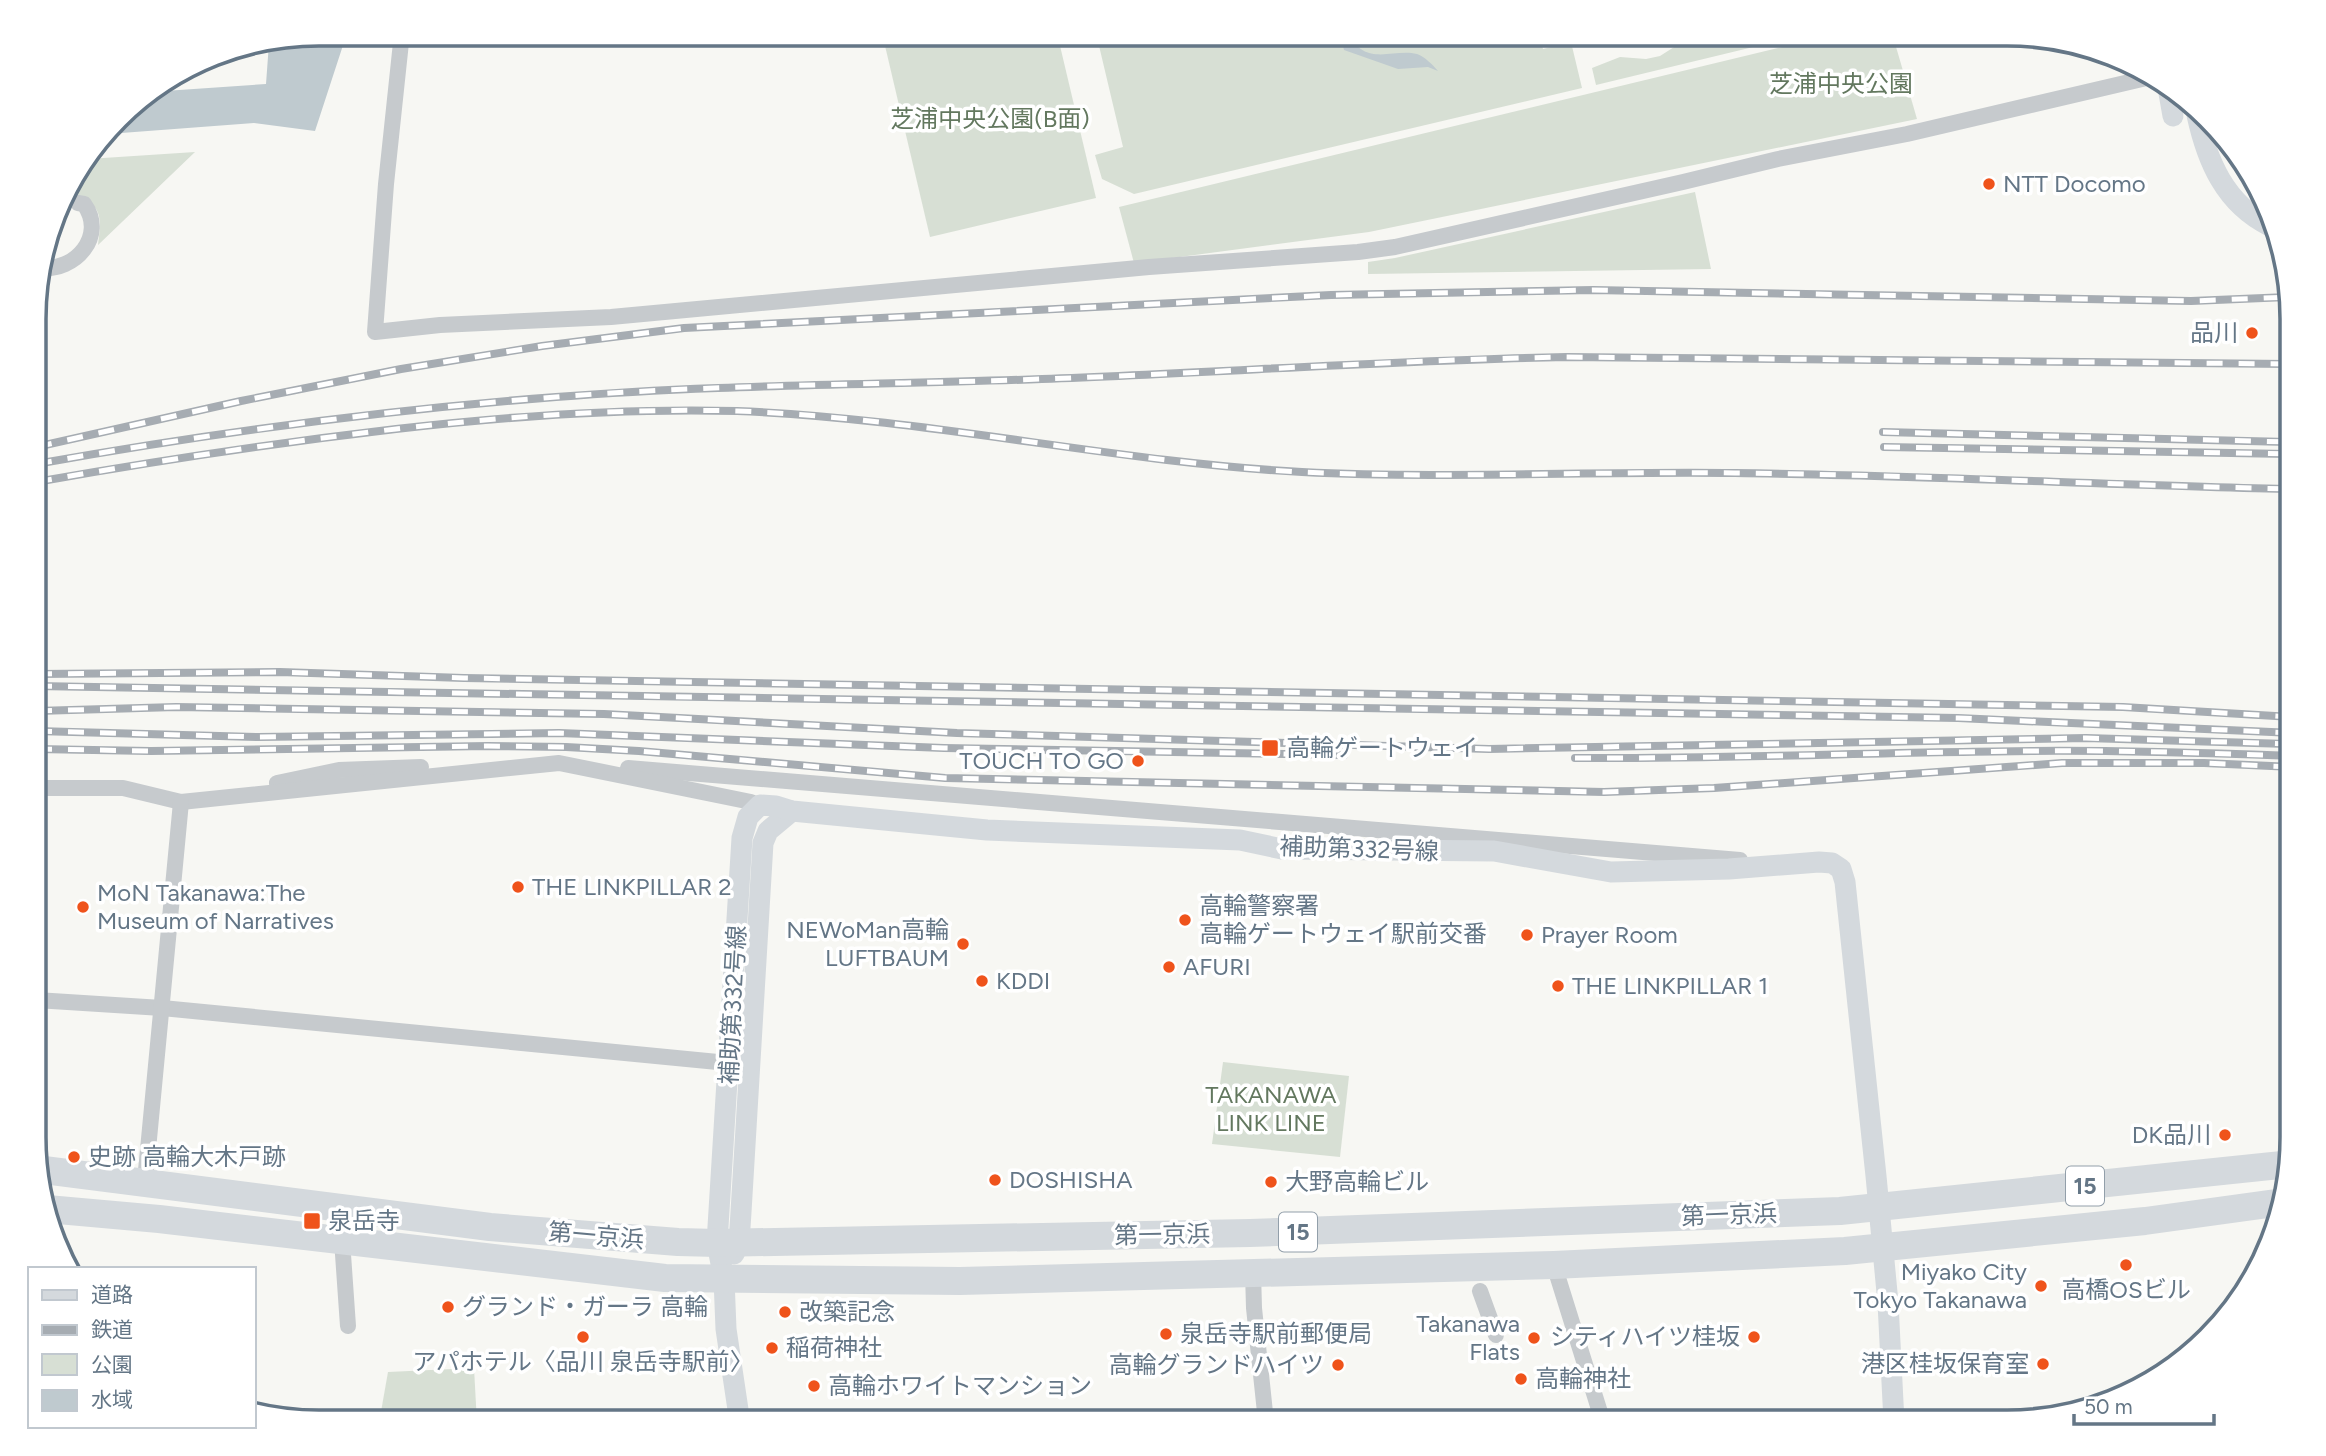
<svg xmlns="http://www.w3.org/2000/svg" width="2326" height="1456" font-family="Figtree,'Noto Sans JP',sans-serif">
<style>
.green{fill:#d7dfd4}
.water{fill:#bfcacf}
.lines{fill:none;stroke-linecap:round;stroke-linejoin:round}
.street{stroke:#c6cacd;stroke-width:16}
.secondary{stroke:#d4d9dd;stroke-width:21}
.highway{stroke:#d4d9dd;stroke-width:28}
.rail-casing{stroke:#a6acb2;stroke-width:8}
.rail{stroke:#fff;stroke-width:5;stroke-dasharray:16;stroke-linecap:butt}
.poi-dot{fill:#ef531b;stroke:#fff;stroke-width:2.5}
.labels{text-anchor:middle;stroke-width:7;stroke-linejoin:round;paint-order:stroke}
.shield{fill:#fff;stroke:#929faa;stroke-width:2}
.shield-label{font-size:23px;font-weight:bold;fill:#647686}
.park-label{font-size:24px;fill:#63785f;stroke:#fff}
.poi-label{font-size:24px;fill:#647686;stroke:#fff;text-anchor:start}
.street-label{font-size:24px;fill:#647686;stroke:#fff}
.rim{fill:none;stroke:#647686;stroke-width:3.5}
</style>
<rect width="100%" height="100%" fill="#f7f7f3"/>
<g class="green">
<polygon points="882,33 1057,33 1096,198 930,237"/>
<polygon points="1096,33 1539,33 1543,49 1571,42 1582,88 1134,194 1102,179 1095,155 1123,147"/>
<polygon points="1729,33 1773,33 1774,42 1596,85 1592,68 1620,57 1646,59 1660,56 1682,42 1715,45"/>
<polygon points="1840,33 1892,33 1917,119 1369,232 1134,263 1119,207"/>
<path d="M195 152 98 245C101 223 104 204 78 198V192L64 190 88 159Z"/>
<polygon points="1695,192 1711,269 1368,274 1368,262 1395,258"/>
<polygon points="1223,1062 1349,1076 1340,1157 1212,1144"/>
<polygon points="474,1368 477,1423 379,1423 388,1372"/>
</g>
<g class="water">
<polygon points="319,33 347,33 315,131 254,123 108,134 130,104 150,92 266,84 269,43"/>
<path d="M1340 33H1348C1365 68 1393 48 1417 54 1425 57 1433 65 1438 71L1428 67 1398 69 1344 50Z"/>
</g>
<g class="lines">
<g class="street">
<polyline points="402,33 386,184 375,332 440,325 611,317 1149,267 1358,252 1395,247 1683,182 1778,159 1907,134 2155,76"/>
<path d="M40 268C75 272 107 236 84 204L78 203"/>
<polyline points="628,768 1740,860"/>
<polyline points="277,783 339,770 421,767"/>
<polyline points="36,788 123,788 181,802 559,763 751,802 749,819"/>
<polyline points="36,1000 162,1008 728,1063 728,1072"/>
<polyline points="145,1181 181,802"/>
<polyline points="342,1240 348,1326"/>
<polyline points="1554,1265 1603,1422"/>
<polyline points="1253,1272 1254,1308 1266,1422"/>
<polyline points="1480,1291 1496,1335"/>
</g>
<g class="secondary">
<polyline points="2167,82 2173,116"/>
<path d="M2197 115C2207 161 2225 204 2270 226"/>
<polyline points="734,1254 739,1243 741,1212 763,843 768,831 792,811"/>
<polyline points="740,1423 726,1329 724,1279 717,1243 742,838 748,817 760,805 776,806 792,811 987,830 1240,840 1282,849 1494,851 1611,872 1729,869 1819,862 1832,863 1841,869 1845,882 1876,1176 1888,1303 1894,1422"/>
</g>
<g class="highway">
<polyline points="36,1169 490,1227 678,1242 717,1243 1250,1233 1840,1211 2290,1164"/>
<polyline points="47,1209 159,1219 665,1278 960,1281 1554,1265 1845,1251 2145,1221 2283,1202"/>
</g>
<defs>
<g id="rail">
<polyline points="1883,432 2292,442"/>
<polyline points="36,447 241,401 401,369 542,346 684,328 1331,295 1593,290 2191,301 2291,297"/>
<polyline points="1884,447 2292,454"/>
<path d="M36 464C205 434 384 410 556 397 718 384 880 385 1042 379 1217 373 1391 360 1566 357L2292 364"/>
<path d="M36 482C155 461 275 443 396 429 510 416 622 408 737 411 927 418 1113 462 1302 472 1446 479 1591 471 1735 473 1921 475 2106 485 2292 489"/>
<polyline points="36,674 280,672 464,678 2123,707 2292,717"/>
<polyline points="36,686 1958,718 2292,733"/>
<polyline points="36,711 176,707 604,714 957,733 1489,749 2086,738 2292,744"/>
<polyline points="36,731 258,737 559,733 944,748 1344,755"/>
<polyline points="36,749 151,751 488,746 566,747 639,751 945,778 1604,792 1714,788 2062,763 2204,763 2292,767"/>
<path d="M1575 758C1728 759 1880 752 2032 751 2119 750 2206 753 2292 756"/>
</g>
</defs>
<use href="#rail" class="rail-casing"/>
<use href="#rail" class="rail"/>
</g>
<g class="poi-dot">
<circle cx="1989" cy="184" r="7"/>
<circle cx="2252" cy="333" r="7"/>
<rect x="1261" y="739" width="18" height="18" rx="3.5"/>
<circle cx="1138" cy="761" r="7"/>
<circle cx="518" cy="887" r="7"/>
<circle cx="83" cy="907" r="7"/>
<circle cx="1185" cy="920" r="7"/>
<circle cx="1527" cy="935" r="7"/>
<circle cx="963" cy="944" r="7"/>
<circle cx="1169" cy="967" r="7"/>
<circle cx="982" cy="981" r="7"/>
<circle cx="1558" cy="986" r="7"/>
<circle cx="2225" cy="1135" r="7"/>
<circle cx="74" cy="1157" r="7"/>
<circle cx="995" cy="1180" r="7"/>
<circle cx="1271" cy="1182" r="7"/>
<rect x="303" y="1212" width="18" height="18" rx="3.5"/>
<circle cx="2126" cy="1265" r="7"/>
<circle cx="2041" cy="1286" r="7"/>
<circle cx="448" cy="1307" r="7"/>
<circle cx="785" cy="1312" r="7"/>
<circle cx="1166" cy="1334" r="7"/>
<circle cx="583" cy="1337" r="7"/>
<circle cx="1754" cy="1337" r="7"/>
<circle cx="1534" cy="1338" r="7"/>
<circle cx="772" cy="1348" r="7"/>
<circle cx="2043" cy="1364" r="7"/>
<circle cx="1338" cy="1365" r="7"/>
<circle cx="1521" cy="1379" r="7"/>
<circle cx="814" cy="1386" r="7"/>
</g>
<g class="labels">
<g class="shield">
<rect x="2066" y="1166.5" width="38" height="39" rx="5"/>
<rect x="1279" y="1212.5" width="38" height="39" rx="5"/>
</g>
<g class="shield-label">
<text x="2085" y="1194">15</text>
<text x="1298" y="1240">15</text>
</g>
<g class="park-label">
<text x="1841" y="92">芝浦中央公園</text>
<text x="990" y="127">芝浦中央公園(B面)</text>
<text x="1271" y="1103">TAKANAWA<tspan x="1271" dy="28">LINK LINE</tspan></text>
</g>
<g class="poi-label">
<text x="2003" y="192">NTT Docomo</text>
<text x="2238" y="341" text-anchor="end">品川</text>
<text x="1286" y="756">高輪ゲートウェイ</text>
<text x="1124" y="769" text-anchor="end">TOUCH TO GO</text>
<text x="532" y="895">THE LINKPILLAR 2</text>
<text x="97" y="901">MoN Takanawa:The<tspan x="97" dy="28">Museum of Narratives</tspan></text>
<text x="1199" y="914">高輪警察署<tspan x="1199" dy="28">高輪ゲートウェイ駅前交番</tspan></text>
<text x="949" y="938" text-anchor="end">NEWoMan高輪<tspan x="949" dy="28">LUFTBAUM</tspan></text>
<text x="1541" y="943">Prayer Room</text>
<text x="1183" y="975">AFURI</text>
<text x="996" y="989">KDDI</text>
<text x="1572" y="994">THE LINKPILLAR 1</text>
<text x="2211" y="1143" text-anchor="end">DK品川</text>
<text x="88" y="1165">史跡 高輪大木戸跡</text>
<text x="1009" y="1188">DOSHISHA</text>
<text x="1285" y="1190">大野高輪ビル</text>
<text x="328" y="1229">泉岳寺</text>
<text x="2027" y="1280" text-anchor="end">Miyako City<tspan x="2027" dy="28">Tokyo Takanawa</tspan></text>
<text x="2126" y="1298" text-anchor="middle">高橋OSビル</text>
<text x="462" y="1315">グランド・ガーラ 高輪</text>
<text x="799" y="1320">改築記念</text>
<text x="1520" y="1332" text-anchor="end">Takanawa<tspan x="1520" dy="28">Flats</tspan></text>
<text x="1180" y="1342">泉岳寺駅前郵便局</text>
<text x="1740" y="1345" text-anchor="end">シティハイツ桂坂</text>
<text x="786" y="1356">稲荷神社</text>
<text x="583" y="1370" text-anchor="middle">アパホテル〈品川 泉岳寺駅前〉</text>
<text x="2029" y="1372" text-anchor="end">港区桂坂保育室</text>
<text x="1324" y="1373" text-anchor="end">高輪グランドハイツ</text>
<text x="1535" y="1387">高輪神社</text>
<text x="828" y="1394">高輪ホワイトマンション</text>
</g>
<g class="street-label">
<text transform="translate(1359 849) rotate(2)" y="8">補助第332号線</text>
<text transform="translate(733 1005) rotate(-87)" y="8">補助第332号線</text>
<text transform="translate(1729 1215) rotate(-2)" y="8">第一京浜</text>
<text transform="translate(1162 1235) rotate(-1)" y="8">第一京浜</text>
<text transform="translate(596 1236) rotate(5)" y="8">第一京浜</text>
</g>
</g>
<path d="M0 0H2326V1456H0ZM319 46H2007A273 273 0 0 1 2280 319V1137A273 273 0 0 1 2007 1410H319A273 273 0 0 1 46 1137V319A273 273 0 0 1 319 46Z" fill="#fff" fill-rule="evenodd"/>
<path class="rim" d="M319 46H2007A273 273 0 0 1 2280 319V1137A273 273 0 0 1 2007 1410H319A273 273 0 0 1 46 1137V319A273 273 0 0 1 319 46Z"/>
<rect x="28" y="1267" width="228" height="161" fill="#ffffff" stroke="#c1c8cf" stroke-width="2"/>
<rect x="42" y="1290" width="35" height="10" fill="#d4d9dd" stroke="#c1c8cf" stroke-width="2"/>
<text x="91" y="1302" font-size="21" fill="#647686">道路</text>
<rect x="42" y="1325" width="35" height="10" fill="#a6acb2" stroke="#c1c8cf" stroke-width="2"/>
<text x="91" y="1337" font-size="21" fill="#647686">鉄道</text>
<rect x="42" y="1354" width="35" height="21" fill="#d7dfd4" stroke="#c1c8cf" stroke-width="2"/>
<text x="91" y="1372" font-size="21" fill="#647686">公園</text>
<rect x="42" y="1390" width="35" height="21" fill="#bfcacf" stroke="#c1c8cf" stroke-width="2"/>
<text x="91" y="1407" font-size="21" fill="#647686">水域</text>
<path d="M2074 1414v10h140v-10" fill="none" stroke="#647686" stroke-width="3.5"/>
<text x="2084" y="1414" font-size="21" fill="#647686" stroke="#ffffff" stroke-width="5" paint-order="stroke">50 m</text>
</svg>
